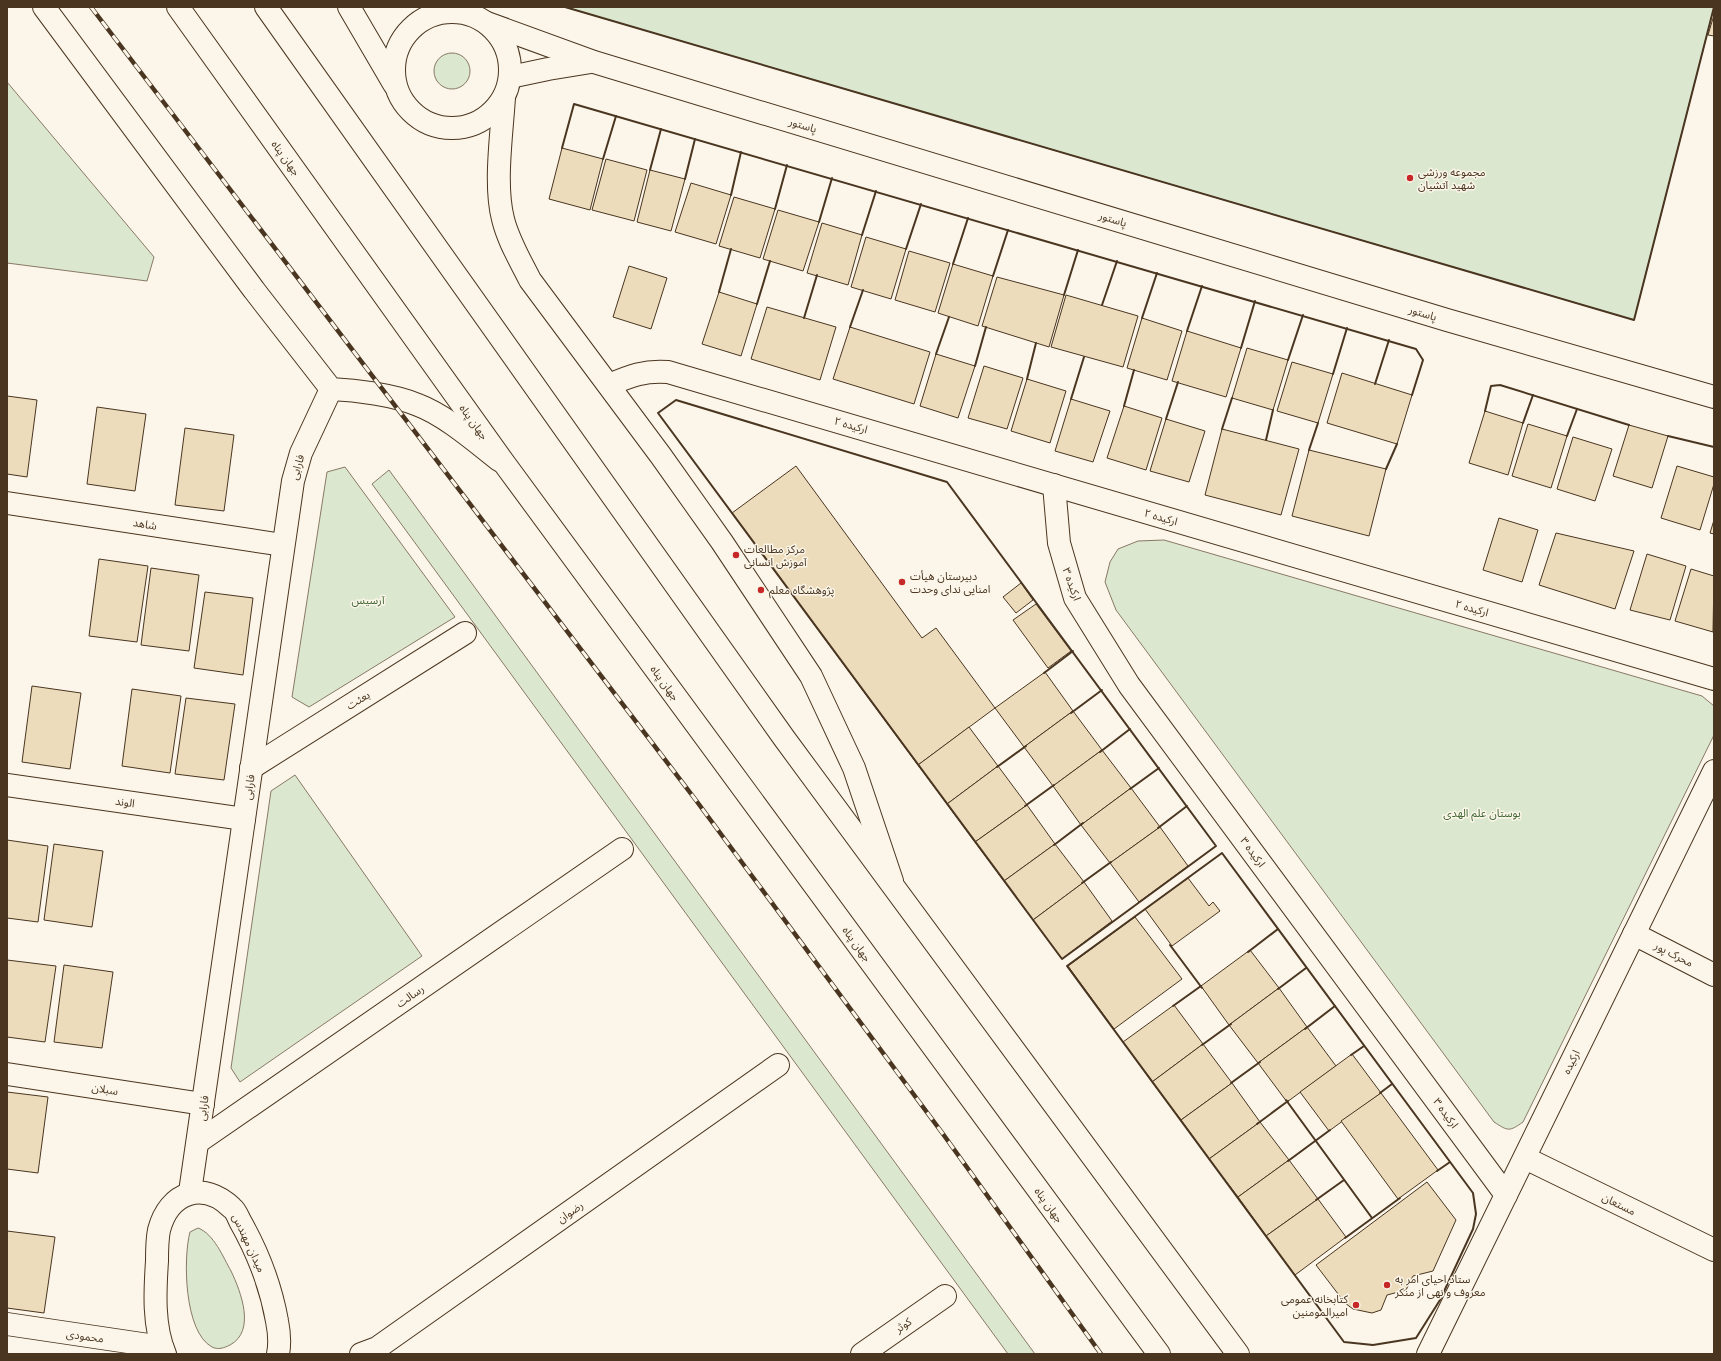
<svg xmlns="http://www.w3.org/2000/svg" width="1721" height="1361" font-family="'Nunito Sans','Noto Sans Arabic',sans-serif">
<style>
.green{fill:#dce7d0;stroke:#887966}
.building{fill:#ecdcbc;stroke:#4a3520}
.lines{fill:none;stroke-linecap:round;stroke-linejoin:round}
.minor-casing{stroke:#4a3520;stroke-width:24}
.major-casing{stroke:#4a3520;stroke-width:24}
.minor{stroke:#fbf6e9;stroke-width:22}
.major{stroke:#fbf6e9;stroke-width:22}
.rail-casing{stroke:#4a3520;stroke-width:4.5}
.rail{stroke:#fbf6e9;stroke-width:3;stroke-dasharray:9;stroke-linecap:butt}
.wall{stroke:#4a3520;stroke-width:2}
.poi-dot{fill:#c62828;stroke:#fbf6e9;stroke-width:1.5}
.labels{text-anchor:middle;stroke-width:3;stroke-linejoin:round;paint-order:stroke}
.street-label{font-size:11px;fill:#4a3520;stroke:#fbf6e9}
.poi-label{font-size:11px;fill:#4a3520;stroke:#fbf6e9;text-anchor:start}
.park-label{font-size:11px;fill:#436837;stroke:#fbf6e9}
</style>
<rect width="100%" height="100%" fill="#fbf6e9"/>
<g class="green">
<polygon points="565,7 1714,7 1634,320"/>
<circle cx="452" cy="71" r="18"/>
<polygon points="7,82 154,257 147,281 7,263"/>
<polygon points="345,467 455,617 309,707 292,697 327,472"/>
<polygon points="389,470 1035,1354 1008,1354 372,484"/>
<path d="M1164 540 1702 696 1714 706V735L1523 1122C1509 1132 1508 1131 1494 1122L1116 610 1105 582 1110 562 1118 549 1138 541Z"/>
<polygon points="295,775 422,956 240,1082 231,1068 271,791"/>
<path d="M198 1228C214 1234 223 1257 231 1271 241 1292 256 1331 230 1345 224 1348 218 1350 212 1347 184 1332 183 1258 190 1232Z"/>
</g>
<g class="building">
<polygon points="1714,15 1714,36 1708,35"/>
<polygon points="562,148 603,159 590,210 549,199"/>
<polygon points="606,159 647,170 634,221 592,210"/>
<polygon points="650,170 685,179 671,231 637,222"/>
<polygon points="691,183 731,195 716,244 675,232"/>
<polygon points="734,197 775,209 760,258 719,246"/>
<polygon points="778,210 819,222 803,271 763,259"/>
<polygon points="822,223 862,235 848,285 807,273"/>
<polygon points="866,237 906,249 891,299 851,287"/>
<polygon points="909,251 950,263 935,312 895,300"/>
<polygon points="953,264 993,276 978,326 938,313"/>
<polygon points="629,266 667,278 651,329 613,317"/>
<polygon points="997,277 1064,295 1049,347 982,326"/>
<polygon points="719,292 757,304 741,356 702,344"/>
<polygon points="1066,295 1138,316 1123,367 1051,347"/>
<polygon points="767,307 836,327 820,380 751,359"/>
<polygon points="1142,318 1182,331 1167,380 1127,368"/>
<polygon points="850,327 930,352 914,404 833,379"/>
<polygon points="1187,331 1241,348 1226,397 1172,381"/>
<polygon points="1247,348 1288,360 1273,410 1232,398"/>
<polygon points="936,354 975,366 958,418 920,406"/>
<polygon points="1292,362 1333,374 1318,423 1277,411"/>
<polygon points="984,366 1023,378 1007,429 968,418"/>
<polygon points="1342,373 1412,395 1397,444 1327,423"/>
<polygon points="1027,379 1066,391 1050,443 1011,431"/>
<polygon points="7,396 37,400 27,477 7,474"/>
<polygon points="1071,399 1110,411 1093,462 1055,451"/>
<polygon points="1124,406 1162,418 1146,470 1107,458"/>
<polygon points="97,407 146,414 135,491 87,484"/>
<polygon points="1485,411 1523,423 1508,475 1469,463"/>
<polygon points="1166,419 1205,431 1189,482 1150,471"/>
<polygon points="1528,424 1567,436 1551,488 1512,476"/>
<polygon points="1629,425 1668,436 1652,488 1613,476"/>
<polygon points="185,428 234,435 224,511 175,505"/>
<polygon points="1222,429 1299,449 1281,515 1205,495"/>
<polygon points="1573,437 1612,449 1595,501 1557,489"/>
<polygon points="1309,450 1386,469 1369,536 1292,516"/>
<polygon points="796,466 922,638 936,628 995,708 918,765 732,513"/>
<polygon points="1677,466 1714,477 1714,484 1700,530 1661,518"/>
<polygon points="1499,518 1538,530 1522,582 1483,570"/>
<polygon points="1714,520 1714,534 1710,533"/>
<polygon points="1556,533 1634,551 1615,609 1539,585"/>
<polygon points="1647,554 1686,566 1670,620 1630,610"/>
<polygon points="99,559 148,566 137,642 89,636"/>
<polygon points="151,568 199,575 189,651 141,645"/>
<polygon points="1691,569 1714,576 1713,632 1675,621"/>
<polygon points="1021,583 1033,600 1016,613 1003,597"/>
<polygon points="205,592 253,598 243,675 194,668"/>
<polygon points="1036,604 1071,651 1048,668 1013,620"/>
<polygon points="1045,672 1073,711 1024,747 995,708"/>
<polygon points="32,686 81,693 70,769 22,762"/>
<polygon points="132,689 181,696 170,773 122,766"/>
<polygon points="186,698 235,704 224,780 175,774"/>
<polygon points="1073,711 1102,750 1053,786 1024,747"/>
<polygon points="969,727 998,766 947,804 918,765"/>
<polygon points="1102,750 1131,788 1081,825 1053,786"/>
<polygon points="998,766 1027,805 975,842 947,804"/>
<polygon points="1131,788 1160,827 1110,863 1081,825"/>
<polygon points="1027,805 1055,844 1004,881 975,842"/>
<polygon points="1160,827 1188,866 1139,902 1110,863"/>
<polygon points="7,840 48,846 38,922 7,918"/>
<polygon points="54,844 103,851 92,927 44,920"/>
<polygon points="1055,844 1084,882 1033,920 1004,881"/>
<polygon points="1188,878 1209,906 1213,902 1220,911 1172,946 1145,909"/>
<polygon points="1084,882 1112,921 1062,959 1033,920"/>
<polygon points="1135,917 1182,979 1114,1029 1068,966"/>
<polygon points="1250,950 1279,988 1229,1025 1201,986"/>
<polygon points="7,960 56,966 45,1042 7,1037"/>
<polygon points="64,965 113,972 102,1048 54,1042"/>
<polygon points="1279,988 1307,1027 1258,1063 1229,1025"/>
<polygon points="1174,1005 1203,1044 1152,1082 1123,1042"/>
<polygon points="1307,1027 1336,1066 1287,1102 1258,1063"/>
<polygon points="1203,1044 1232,1083 1181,1120 1152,1082"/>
<polygon points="1352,1054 1381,1093 1329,1131 1300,1092"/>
<polygon points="1232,1083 1260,1122 1209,1159 1181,1120"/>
<polygon points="7,1092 48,1097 38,1173 7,1169"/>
<polygon points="1381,1093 1438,1170 1398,1199 1341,1121"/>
<polygon points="1260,1122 1289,1160 1238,1197 1209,1159"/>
<polygon points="1289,1160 1318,1199 1266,1236 1238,1197"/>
<polygon points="1427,1182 1456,1220 1433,1271 1413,1276 1406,1290 1387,1295 1381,1310 1372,1313 1353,1309 1345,1303 1316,1265"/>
<polygon points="1318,1199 1346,1237 1295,1275 1266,1236"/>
<polygon points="7,1231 55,1237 44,1313 7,1308"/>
</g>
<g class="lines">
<defs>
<g id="minor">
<path d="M44 7 254 290 331 389C356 390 395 395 418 405 445 415 476 442 499 460"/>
<polyline points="349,7 394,84"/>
<circle cx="452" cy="70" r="58"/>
<polyline points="487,23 594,62 1447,320 1714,397"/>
<polyline points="510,77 548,69 591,62"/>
<path d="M504 97C502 132 494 185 503 219 508 240 520 260 530 280L661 456 722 542 811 676 854 768 892 881"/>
<path d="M609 385C630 376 645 370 668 372L1714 679"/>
<polyline points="1054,485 1059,543 1075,598 1129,685 1506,1195"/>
<polyline points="7,503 283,545"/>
<polyline points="251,768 465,633"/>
<polyline points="7,785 244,819"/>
<polyline points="1634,934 1714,975"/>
<polyline points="7,1074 203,1104"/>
<polyline points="198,1142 622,849"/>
<polyline points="1525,1158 1714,1250"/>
<polyline points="190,1192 293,481 301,453 331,389"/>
<polyline points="7,1324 162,1347"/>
<path d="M165 1354C153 1326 155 1291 157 1261 157 1251 157 1240 159 1230 169 1192 203 1180 232 1208 236 1211 238 1217 240 1221 257 1251 271 1287 277 1321 279 1331 280 1344 278 1354"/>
<polyline points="361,1354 377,1348 778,1065"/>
<polyline points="862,1354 945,1296"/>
<polyline points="1428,1354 1714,771"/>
</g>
<g id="major">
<polyline points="178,7 504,463 1159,1354"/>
<polyline points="266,7 784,738 1238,1354"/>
</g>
</defs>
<use href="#minor" class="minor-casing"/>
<use href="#major" class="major-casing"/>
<use href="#minor" class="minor"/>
<use href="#major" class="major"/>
<defs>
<polyline id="rail" points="91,7 695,799 943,1134 1101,1354"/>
</defs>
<use href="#rail" class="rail-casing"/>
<use href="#rail" class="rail"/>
<g class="wall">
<polyline points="565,7 1634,320 1714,7"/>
<polyline points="562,148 574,104 1416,349 1423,360 1412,395"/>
<polyline points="603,159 616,116"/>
<polyline points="650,170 661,129"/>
<polyline points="685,179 695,139"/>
<polyline points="731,195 741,152"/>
<polyline points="775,209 787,165"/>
<polyline points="819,222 832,178"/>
<polyline points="862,235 876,191"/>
<polyline points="906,249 921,204"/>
<polyline points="953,264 968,218"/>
<polyline points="993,276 1008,230"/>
<polyline points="719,292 731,249"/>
<polyline points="1064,295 1078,250"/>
<polyline points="757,304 770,261"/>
<polyline points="1102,305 1117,261"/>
<polyline points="804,318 817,275"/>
<polyline points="1142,318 1157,273"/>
<polyline points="850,327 863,290"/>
<polyline points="1187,331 1202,286"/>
<polyline points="1241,348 1255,301"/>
<polyline points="936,354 949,317"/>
<polyline points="1288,360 1303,315"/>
<polyline points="975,366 986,327"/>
<polyline points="1333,374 1347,328"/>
<polyline points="1027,379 1036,343"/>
<polyline points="1375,384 1389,340"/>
<polyline points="1071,399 1084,357"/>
<polygon points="676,400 947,482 1216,846 1062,959 658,413"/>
<polyline points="1124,406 1134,370"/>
<polyline points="1485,411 1491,386 1500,385 1629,425 1500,385"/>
<polyline points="1166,419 1178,382"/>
<polyline points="1523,423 1533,395"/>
<polyline points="1222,429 1232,398"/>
<polyline points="1567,436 1577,409"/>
<polyline points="1668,436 1714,447"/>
<polyline points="1266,440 1273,410"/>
<polyline points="1309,450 1318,423"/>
<polyline points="1386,469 1397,444"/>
<polyline points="1044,673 1073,651"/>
<polyline points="1071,713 1102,690"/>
<polyline points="1100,752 1130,729"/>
<polyline points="997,767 1026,746"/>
<polyline points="1130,789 1159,768"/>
<polyline points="1025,806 1054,785"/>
<polyline points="1158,828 1187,806"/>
<polyline points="1054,845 1083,823"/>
<polygon points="1222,853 1473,1193 1476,1214 1473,1229 1440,1300 1416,1338 1373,1345 1344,1342 1067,966"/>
<polyline points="1082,883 1111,862"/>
<polyline points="1170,945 1202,988"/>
<polyline points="1248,952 1278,929"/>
<polyline points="1278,989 1306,968"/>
<polyline points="1173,1006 1201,986"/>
<polyline points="1305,1029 1335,1006"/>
<polyline points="1202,1045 1231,1024"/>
<polyline points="1351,1055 1364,1046"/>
<polyline points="1231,1083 1260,1062"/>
<polyline points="1380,1093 1392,1084"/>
<polyline points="1286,1100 1372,1218"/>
<polyline points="1257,1124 1288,1101"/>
<polyline points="1288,1161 1330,1130"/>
<polyline points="1437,1171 1450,1162"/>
<polyline points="1316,1200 1344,1180"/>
<polyline points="1345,1238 1400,1198"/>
</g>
</g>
<g class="poi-dot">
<circle cx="1410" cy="178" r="4"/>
<circle cx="736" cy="555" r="4"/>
<circle cx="902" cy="582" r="4"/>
<circle cx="761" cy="590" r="4"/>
<circle cx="1387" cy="1285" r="4"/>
<circle cx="1356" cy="1305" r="4"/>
</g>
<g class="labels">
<g class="street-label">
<text transform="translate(803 125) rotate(17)" y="4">پاستور</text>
<text transform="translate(286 158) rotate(54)" y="4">جهان پناه</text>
<text transform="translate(1113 219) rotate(17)" y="4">پاستور</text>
<text transform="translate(1423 313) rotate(17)" y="4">پاستور</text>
<text transform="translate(474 422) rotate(54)" y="4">جهان پناه</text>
<text transform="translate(851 425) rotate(16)" y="4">ارکیده ۲</text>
<text transform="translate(297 467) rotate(-74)" y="4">فارابی</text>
<text transform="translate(1161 517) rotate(16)" y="4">ارکیده ۲</text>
<text transform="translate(145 524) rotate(9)" y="4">شاهد</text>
<text transform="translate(1072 584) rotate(70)" y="4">ارکیده ۳</text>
<text transform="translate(1472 608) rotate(16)" y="4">ارکیده ۲</text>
<text transform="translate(665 683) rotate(54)" y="4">جهان پناه</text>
<text transform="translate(358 700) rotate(-32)" y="4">بعثت</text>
<text transform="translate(249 787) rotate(-82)" y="4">فارابی</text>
<text transform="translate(125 802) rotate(8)" y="4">الوند</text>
<text transform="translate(1253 852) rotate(54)" y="4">ارکیده ۳</text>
<text transform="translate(857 944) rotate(54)" y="4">جهان پناه</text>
<text transform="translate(1674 954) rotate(27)" y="4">محرک پور</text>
<text transform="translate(410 996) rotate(-35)" y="4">رسالت</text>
<text transform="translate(1571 1062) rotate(-64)" y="4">ارکیده</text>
<text transform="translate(105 1089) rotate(9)" y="4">سبلان</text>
<text transform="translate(203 1108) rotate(-82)" y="4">فارابی</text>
<text transform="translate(1446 1113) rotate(54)" y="4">ارکیده ۳</text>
<text transform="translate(1619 1204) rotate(26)" y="4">مستعان</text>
<text transform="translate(1049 1205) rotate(54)" y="4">جهان پناه</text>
<text transform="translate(570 1212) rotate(-35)" y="4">رضوان</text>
<text transform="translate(249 1243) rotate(65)" y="4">میدان مهندس</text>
<text transform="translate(903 1325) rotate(-35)" y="4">کوثر</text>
<text transform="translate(85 1336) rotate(8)" y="4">محمودی</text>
</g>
<g class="poi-label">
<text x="1418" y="176">مجموعه ورزشی<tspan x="1418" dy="13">شهید آتشیان</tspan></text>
<text x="744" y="553">مرکز مطالعات<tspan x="744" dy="13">آموزش انسانی</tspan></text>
<text x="910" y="580">دبیرستان هیأت<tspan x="910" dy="13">امنایی ندای وحدت</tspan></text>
<text x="769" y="594">پژوهشگاه معلم</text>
<text x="1395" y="1283">ستاد احیای امر به<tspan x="1395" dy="13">معروف و نهی از منکر</tspan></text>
<text x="1348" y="1303" text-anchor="end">کتابخانه عمومی<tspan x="1348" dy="13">امیرالمومنین</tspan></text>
</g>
<g class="park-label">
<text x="368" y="604">آرسیس</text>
<text x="1482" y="817">بوستان علم الهدی</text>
</g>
</g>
<rect width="1721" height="1361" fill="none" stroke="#4a3520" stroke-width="16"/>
</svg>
